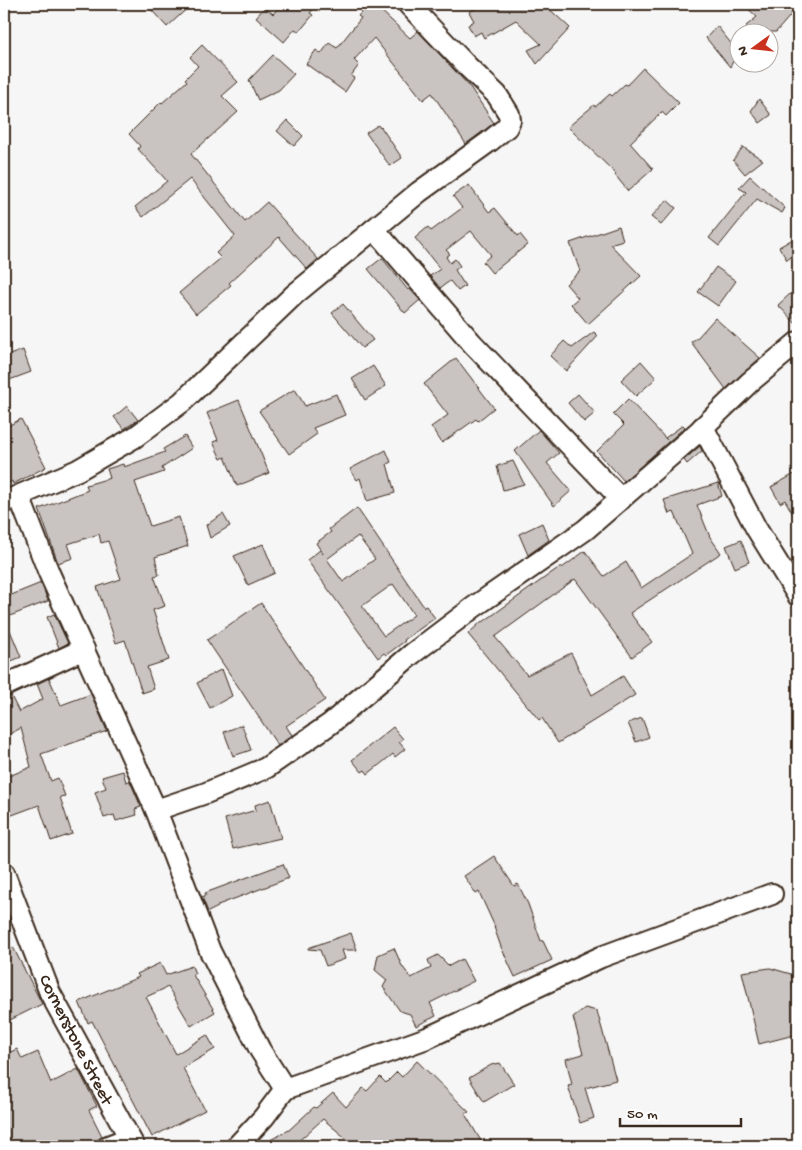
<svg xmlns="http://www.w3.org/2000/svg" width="802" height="1150" font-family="'Gochi Hand',sans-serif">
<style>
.building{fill:#c9c3c1;stroke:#3b2a1e;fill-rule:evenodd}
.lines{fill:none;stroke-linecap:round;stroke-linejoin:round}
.minor-casing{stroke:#3b2a1e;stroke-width:24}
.minor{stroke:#fff;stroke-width:20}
.labels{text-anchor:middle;stroke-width:4;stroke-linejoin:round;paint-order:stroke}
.street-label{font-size:18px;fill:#3b2a1e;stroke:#fff}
</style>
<rect width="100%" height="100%" fill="#f7f6f6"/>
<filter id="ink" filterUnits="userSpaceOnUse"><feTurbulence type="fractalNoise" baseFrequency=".02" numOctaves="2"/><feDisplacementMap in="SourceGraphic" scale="10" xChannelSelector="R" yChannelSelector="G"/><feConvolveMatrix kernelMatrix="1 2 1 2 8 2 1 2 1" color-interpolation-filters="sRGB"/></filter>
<g filter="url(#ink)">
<g class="building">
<polygon points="146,4 192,4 167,27"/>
<polygon points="282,4 318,4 310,13 313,15 299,32 295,29 284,42 256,17 265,7 273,14"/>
<polygon points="369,4 374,4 410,38 418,31 470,87 494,123 466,144 432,93 423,100 374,38 354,60 359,65 351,76 354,78 345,92 306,64 316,50 321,54 329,43 337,48 361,18 358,16"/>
<polygon points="484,4 544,4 570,28 537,64 528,50 541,44 516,20 484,38 481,32 474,36 468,25 474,21 469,12"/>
<polygon points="743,4 755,4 764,8 775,4 798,4 798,7 776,32 754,32 746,26 757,17"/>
<polygon points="717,26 738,52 730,67 706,38"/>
<polygon points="202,45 238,82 222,96 238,112 191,154 245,222 267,202 318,259 307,269 279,237 229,283 231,285 196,314 179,293 221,258 216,253 235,236 190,179 143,217 135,207 167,181 138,149 140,146 129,134 161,102 162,103 187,81 185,79 198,66 190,57"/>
<polygon points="273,55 294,74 279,90 258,100 249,80"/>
<polygon points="643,68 679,103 666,116 662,112 630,143 653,169 628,191 615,175 616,174 568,127 594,105 595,107 610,94 612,96 625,84 627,85"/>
<polygon points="759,99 771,115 760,123 751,111"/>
<polygon points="287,120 303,136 294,146 277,131"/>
<polygon points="378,125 380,128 381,127 402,158 390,166 366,133"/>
<polygon points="743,147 763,160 745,174 733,160"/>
<polygon points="750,176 785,208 782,213 757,199 719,246 709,238 746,192 739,188"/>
<polygon points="469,185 489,212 495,208 518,236 520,234 528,244 492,273 483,262 491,255 471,231 446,250 450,254 446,257 450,263 455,259 460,266 455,270 465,286 458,291 450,281 440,288 430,276 440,269 415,238 428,227 431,231 462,208 453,196"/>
<polygon points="667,200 676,208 661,225 651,217"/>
<polygon points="619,226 623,240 610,244 641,276 588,324 571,304 578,298 566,284 580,271 570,243"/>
<polygon points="798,236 798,252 787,260 779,247"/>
<polygon points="382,258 408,290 410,289 420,300 405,313 368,269"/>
<polygon points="716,267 736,281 718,306 698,292"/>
<polygon points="791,293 798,301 798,326 778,305"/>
<polygon points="343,304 373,340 362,348 332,313"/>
<polygon points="715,318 760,358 726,389 691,342 698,337"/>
<polygon points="594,332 598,336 566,371 550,356 564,341 572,348"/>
<polygon points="23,350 31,372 4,382 4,357"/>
<polygon points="456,358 494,408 478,421 476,419 442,443 431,427 448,415 424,384"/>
<polygon points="641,361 656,378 636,396 621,380"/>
<polygon points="373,366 386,386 365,400 352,379"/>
<polygon points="295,389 305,406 336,394 345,415 313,428 317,434 289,454 259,411"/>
<polygon points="578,394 595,413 584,422 568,403"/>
<polygon points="628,399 667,440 665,438 683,425 685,427 624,481 597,451 624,425 613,414"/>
<polygon points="239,400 269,473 237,486 225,457 221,459 213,442 218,440 207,413"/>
<polygon points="127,406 138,420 124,429 114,417"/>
<polygon points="21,419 46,467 13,484 12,481 4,486 4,428"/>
<polygon points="539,430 559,453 547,463 571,491 554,506 515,451"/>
<polygon points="185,436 192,448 162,468 164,472 135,482 150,526 179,517 188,546 155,557 159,575 154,576 165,606 153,610 169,660 147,667 154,689 142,693 125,640 116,643 97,587 121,579 108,541 101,543 99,534 68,544 73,558 58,563 39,509 88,490 86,485 110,478 107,469 123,464 124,467 165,452 163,449"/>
<polygon points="700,446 702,451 687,464 684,460"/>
<polygon points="386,450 391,462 387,464 395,493 367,501 360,478 357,480 350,469"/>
<polygon points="513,461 524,484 503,490 497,466"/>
<polygon points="798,472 798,523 785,500 780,503 771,487"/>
<polygon points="718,483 722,496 697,505 710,537 721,553 630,613 652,642 632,657 575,579 495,637 527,675 571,653 592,695 623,676 635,695 558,743 542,718 539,720 468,634 482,621 483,622 561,566 562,568 585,551 604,576 626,562 641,588 692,554 674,512 669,514 664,500"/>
<path d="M357 508 424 607 426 606 435 618 404 640 405 641 386 655 384 653 378 658 307 560 320 550 323 554 316 543 331 532 329 529ZM358 536 375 559 343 582 327 559ZM393 584 414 615 384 636 362 606Z"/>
<polygon points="223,514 230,526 210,538 206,525"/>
<polygon points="542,523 549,540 528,555 519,534"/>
<polygon points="741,540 749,562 735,568 726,546"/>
<polygon points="263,544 275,573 248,585 234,556"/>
<polygon points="41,583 48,601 5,618 21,657 4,664 4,598"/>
<polygon points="261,603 325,700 286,726 292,735 278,746 207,640"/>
<polygon points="54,614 68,643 59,648 47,617"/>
<polygon points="222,669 232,696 210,708 197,683"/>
<polygon points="49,678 61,705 91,694 107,731 41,754 51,781 58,778 65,796 60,797 72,834 51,841 39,805 4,818 4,778 31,767 21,728 4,737 4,698 11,696 19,712 43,699 37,684"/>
<polygon points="642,718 649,737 636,742 628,723"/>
<polygon points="242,725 251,750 233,756 224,732"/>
<polygon points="393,727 403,739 399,742 405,749 395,757 393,754 368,774 365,770 362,772 352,760"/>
<polygon points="123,771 126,782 130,781 141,807 135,809 137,815 116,821 114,815 104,818 95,792 106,788 102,777"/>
<polygon points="270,800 281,838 233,849 225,819 256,810 255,805"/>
<polygon points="494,856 514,886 518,884 528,904 541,941 543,941 552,960 515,977 501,947 494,927 495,927 479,892 476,894 464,876"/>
<polygon points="283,864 289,878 218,905 218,907 208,912 202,897 206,895 205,893"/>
<polygon points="351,933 357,950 342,950 345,959 326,966 320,950 308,949 308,948"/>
<polygon points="13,947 42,1004 4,1023 4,952"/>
<polygon points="394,948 402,966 411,978 431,968 428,960 438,955 449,966 462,959 474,981 430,1003 436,1016 416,1026 410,1014 400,1011 383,987 387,980 375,970 378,955"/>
<polygon points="160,963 166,975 192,966 195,974 193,975 215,1012 191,1026 168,987 146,997 176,1054 207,1035 215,1049 183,1068 205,1110 152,1137 92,1021 88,1023 79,1002 139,977 137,974"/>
<polygon points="770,968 791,974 798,1008 798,1034 759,1044 742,972"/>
<polygon points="585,1008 597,1011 616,1080 585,1088 594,1118 580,1123 568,1086 572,1085 566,1059 583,1054 573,1017"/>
<polygon points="17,1049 22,1059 38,1052 51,1083 78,1069 97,1106 89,1110 102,1136 97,1142 88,1146 4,1146 4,1055"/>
<polygon points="417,1061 469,1112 465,1114 484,1146 425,1146 421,1140 412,1146 355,1146 323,1119 293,1146 259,1146 289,1130 314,1107 316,1108 333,1093 346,1107 363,1088 367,1091 380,1077 386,1083 397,1072 402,1077"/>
<polygon points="500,1063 514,1084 484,1102 469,1078 491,1065"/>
</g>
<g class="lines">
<defs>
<g id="minor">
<polyline points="374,229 472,343 621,499"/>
<polyline points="703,427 756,528 798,596"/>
<polyline points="19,496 49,573 156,810 210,951 260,1050 285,1089 264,1117 237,1146"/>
<polyline points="4,502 78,470 135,437 182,402 295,294 419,192 490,141 507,127 510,120 509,114 497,95 468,67 408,4"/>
<polyline points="4,686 84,649"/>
<polyline points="156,810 206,793 266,768 330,724 412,654 474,607 585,530 699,431 750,382 798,342"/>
<polyline points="4,873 50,993 134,1146"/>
<polyline points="285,1089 427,1038 601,957 772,894"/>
<polyline points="108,1146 129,1138"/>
</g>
</defs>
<use href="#minor" class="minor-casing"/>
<use href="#minor" class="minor"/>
</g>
</g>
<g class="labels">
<g class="street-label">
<text transform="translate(77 1039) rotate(63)" y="6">Cornerstone Street</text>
</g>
</g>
<rect width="802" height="1150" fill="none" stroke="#fff" stroke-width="20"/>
<rect x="10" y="10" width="782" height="1130" fill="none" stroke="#3b2a1e" stroke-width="2" filter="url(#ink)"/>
<g transform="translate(754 48) rotate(255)"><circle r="24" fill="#ffffff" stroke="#b1aaa5"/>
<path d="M0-4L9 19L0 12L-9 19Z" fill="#c8321e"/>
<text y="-8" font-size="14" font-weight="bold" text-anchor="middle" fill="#3b2a1e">N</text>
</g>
<path d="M620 1118v8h121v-8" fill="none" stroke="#3b2a1e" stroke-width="2.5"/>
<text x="627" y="1118" font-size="15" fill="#3b2a1e" stroke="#ffffff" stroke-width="4" paint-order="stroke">50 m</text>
</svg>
